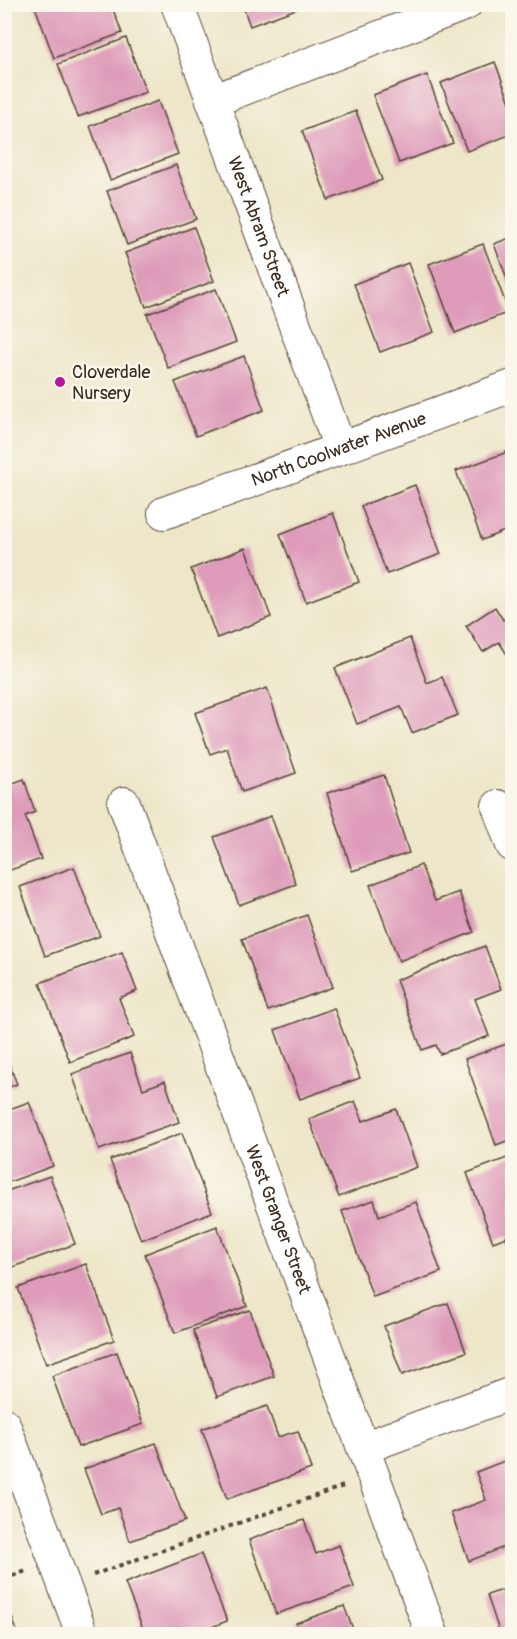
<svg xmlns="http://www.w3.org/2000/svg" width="517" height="1639" font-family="Pangolin,sans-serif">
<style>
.building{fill:#de9bba}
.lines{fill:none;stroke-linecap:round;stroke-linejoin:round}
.minor-casing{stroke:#564638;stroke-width:34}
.path{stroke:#564638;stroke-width:4;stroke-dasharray:4.5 4.5;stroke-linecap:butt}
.minor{stroke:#fff;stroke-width:32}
.poi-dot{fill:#b5179e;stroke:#fbf7ec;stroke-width:2}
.labels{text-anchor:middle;stroke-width:5;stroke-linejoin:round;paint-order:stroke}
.street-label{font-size:18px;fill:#3b2a1e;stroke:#fbf7ec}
.poi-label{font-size:18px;fill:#3b2a1e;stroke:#fbf7ec;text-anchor:start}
</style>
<rect width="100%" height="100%" fill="#fbf7ec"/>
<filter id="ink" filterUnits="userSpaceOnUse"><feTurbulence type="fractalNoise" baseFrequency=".0167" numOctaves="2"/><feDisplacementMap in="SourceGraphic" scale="12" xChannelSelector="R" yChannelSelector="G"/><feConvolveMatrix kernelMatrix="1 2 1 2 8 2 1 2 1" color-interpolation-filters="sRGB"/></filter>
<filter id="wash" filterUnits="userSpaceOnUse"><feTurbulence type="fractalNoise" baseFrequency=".008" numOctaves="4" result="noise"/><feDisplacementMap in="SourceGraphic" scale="24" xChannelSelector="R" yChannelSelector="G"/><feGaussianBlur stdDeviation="1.35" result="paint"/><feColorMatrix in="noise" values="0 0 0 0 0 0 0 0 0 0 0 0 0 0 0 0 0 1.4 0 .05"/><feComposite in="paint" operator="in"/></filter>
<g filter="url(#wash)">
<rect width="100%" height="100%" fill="#ede6c8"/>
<g id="blocks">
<g class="building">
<polygon points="34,4 111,4 122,33 54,58"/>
<polygon points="242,4 307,4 307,5 250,26"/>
<polygon points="126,38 146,92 78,117 58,64"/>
<polygon points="495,62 512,108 512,134 467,151 441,83"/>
<polygon points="427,75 453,143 399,163 373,95"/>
<polygon points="158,101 178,154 110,180 90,126"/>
<polygon points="356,111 382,180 328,200 302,131"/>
<polygon points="176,165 196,219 127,245 107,191"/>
<polygon points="194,227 214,281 146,307 125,253"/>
<polygon points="512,237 512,292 494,244"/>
<polygon points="483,244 509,312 455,333 429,264"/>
<polygon points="408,263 434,332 380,352 354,284"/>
<polygon points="216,289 236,342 168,368 147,314"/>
<polygon points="244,356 264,410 196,436 175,382"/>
<polygon points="510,451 512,458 512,528 482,540 456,471"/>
<polygon points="415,485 441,554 387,574 361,506"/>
<polygon points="333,513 359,582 306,602 280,534"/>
<polygon points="245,548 271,617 217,638 191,569"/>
<polygon points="495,607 503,620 512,614 512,662 499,642 483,652 466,626"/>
<polygon points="410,638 427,683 442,677 458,715 412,733 401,707 357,724 335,668"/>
<polygon points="267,688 296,773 242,792 227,748 210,754 195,713"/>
<polygon points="384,775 409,853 352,871 327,793"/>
<polygon points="24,779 35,812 25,816 41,859 5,872 5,786"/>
<polygon points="271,816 296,884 239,905 214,837"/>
<polygon points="421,865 435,901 459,892 474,932 399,961 370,885"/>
<polygon points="74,867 100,936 45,956 20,887"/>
<polygon points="307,915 333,987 268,1011 242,939"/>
<polygon points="485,946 501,989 475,999 489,1036 440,1054 436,1045 422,1050 396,980"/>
<polygon points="122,952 137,991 119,998 134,1037 70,1062 40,983"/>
<polygon points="334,1008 360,1078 300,1099 275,1030"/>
<polygon points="509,1043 512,1052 512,1139 496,1145 465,1059"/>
<polygon points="4,1051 17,1084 4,1089"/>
<polygon points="130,1053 143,1089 165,1081 179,1122 99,1150 72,1074"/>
<polygon points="355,1101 363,1121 396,1109 417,1167 339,1197 309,1119"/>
<polygon points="29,1102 53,1166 4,1184 4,1111"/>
<polygon points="182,1133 212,1212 141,1240 110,1160"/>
<polygon points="512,1156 512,1244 509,1246 506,1237 493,1242 467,1173"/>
<polygon points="50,1176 75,1244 10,1268 4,1253 4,1192"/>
<polygon points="374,1200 379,1216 416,1202 441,1272 373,1297 342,1211"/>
<polygon points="217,1226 247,1306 175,1333 145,1254"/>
<polygon points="86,1264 114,1340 46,1364 18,1288"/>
<polygon points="448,1303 466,1352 402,1375 384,1326"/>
<polygon points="250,1310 274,1376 217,1397 193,1330"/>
<polygon points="117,1352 143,1424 78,1447 52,1376"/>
<polygon points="267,1406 278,1437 298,1431 311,1469 227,1499 202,1429"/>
<polygon points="156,1443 185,1521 130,1541 118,1508 101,1514 84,1469"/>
<polygon points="512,1458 512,1544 469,1561 451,1513 486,1500 476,1472"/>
<polygon points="304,1520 316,1554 339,1545 354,1587 276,1614 249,1540"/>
<polygon points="201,1554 227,1621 194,1634 145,1634 125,1583"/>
<polygon points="512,1587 512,1634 500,1634 487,1595"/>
<polygon points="4,1598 5,1598 18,1634 4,1634"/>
<polygon points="344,1606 355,1634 300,1634 296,1623"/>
</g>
</g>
</g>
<g filter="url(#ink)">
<use href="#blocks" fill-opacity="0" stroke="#564638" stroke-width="1.5"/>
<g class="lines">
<defs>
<g id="minor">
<path id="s1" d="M177 4 340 448"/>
<polyline points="212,101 466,4"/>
<path id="s2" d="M164 513 512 386"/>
<path id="s3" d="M124 803 432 1634"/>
<polyline points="498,806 512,845"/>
<polyline points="4,1424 82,1634"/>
<polyline points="363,1448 512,1393"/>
</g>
</defs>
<use href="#minor" class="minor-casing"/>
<g class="path">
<polyline points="93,1575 346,1485"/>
<polyline points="4,1579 26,1571"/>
</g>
<use href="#minor" class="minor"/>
</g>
</g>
<circle class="poi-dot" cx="60" cy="382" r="6"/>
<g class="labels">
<g class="street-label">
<text dy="6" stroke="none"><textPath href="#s1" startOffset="237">West Abram Street</textPath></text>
<text dy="6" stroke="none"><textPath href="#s2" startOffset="186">North Coolwater Avenue</textPath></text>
<text dy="6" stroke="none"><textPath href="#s3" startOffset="444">West Granger Street</textPath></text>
</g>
<g class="poi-label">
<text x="72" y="378">Cloverdale<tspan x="72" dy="21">Nursery</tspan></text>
</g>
</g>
<rect width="517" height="1639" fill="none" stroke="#fbf7ec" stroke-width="24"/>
</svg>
